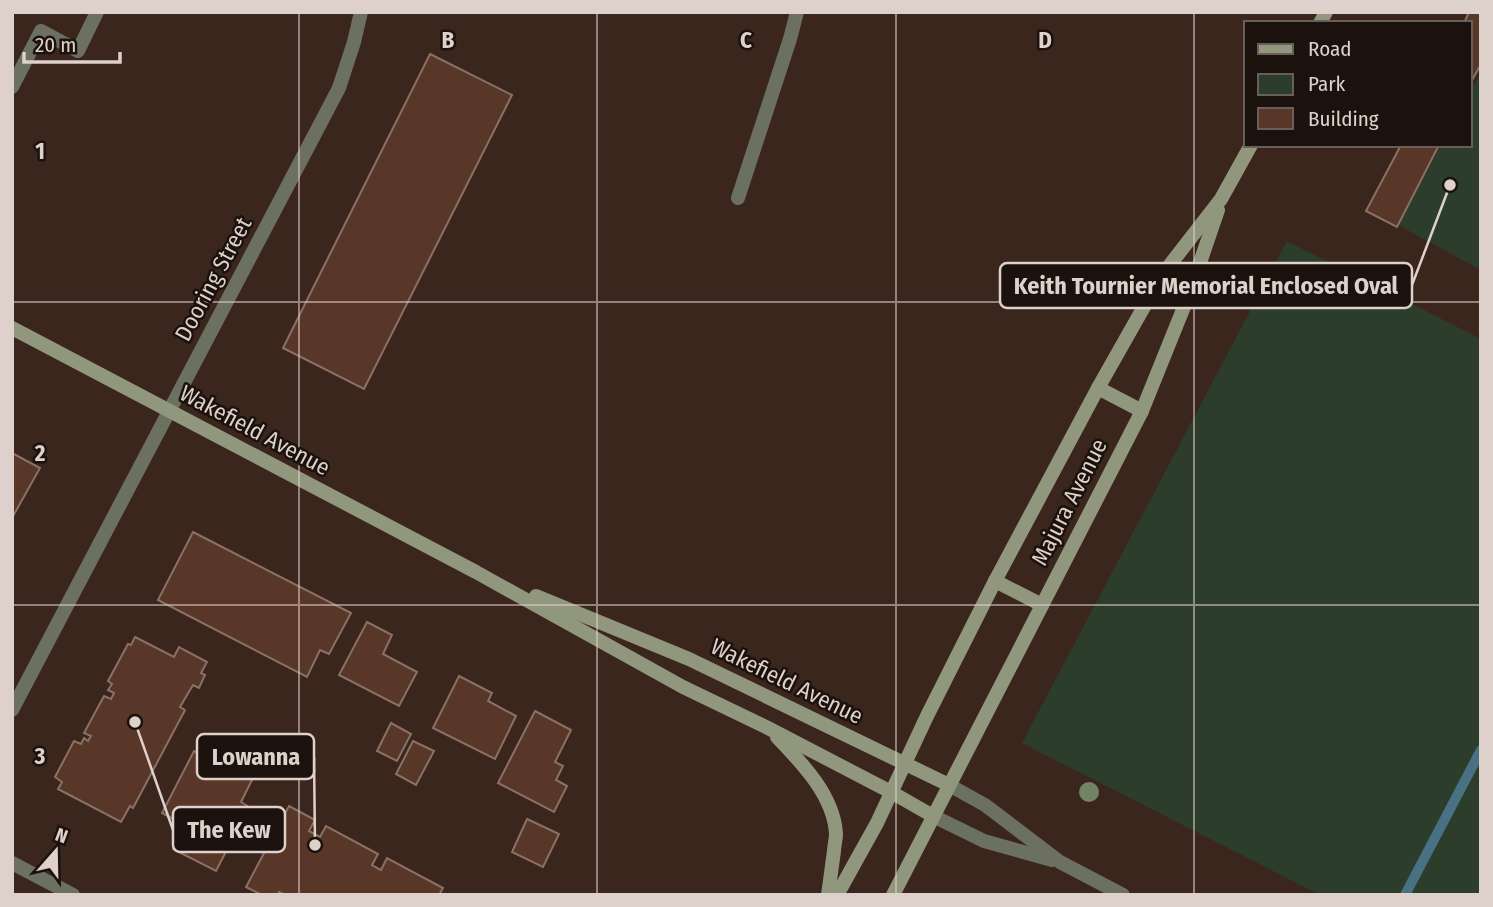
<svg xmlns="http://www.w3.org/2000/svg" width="1493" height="907" font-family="'Fira Sans Condensed',sans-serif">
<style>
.green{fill:#2c3d2c}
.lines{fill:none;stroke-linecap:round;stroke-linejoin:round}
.stream{stroke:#497184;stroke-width:10}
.building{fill:#593728;stroke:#897166;stroke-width:2}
.service{stroke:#6c7060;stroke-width:14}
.minor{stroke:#6c7060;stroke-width:14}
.secondary{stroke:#90977d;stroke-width:14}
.tree{fill:#718465}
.grid{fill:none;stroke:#ded0ca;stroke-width:2;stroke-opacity:0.55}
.labels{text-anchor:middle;stroke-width:5;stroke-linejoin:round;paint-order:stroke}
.street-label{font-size:23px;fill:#ded0ca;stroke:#1b120d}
.grid-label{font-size:23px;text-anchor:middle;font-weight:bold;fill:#ded0ca;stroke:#1b120d;stroke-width:5;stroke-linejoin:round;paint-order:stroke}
.leader{fill:none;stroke:#ded0ca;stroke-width:2.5}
.callout-dot{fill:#ded0ca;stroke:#1b120d;stroke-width:2.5}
.callout{fill:#1b120d;stroke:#ded0ca;stroke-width:2.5}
.callout-label{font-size:24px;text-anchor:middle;font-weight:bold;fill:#ded0ca}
</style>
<rect width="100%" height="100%" fill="#3a261d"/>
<g class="green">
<polygon points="1481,73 1481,270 1398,225 1441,145 1470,145 1470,92"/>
<polygon points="1287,241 1481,339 1481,895 1320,895 1022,743"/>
</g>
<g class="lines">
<polyline class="stream" points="1405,895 1481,750"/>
</g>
<g class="building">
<polygon points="1469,12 1481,12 1481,64 1470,84 1470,23 1464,23"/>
<polygon points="430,54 512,95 364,389 283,348"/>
<polygon points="1401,145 1439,145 1397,227 1366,211"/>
<polygon points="12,453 40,468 12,518"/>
<polygon points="193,532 351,613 329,654 320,650 307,677 158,600"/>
<polygon points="367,622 392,635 383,654 417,672 399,706 339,675"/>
<polygon points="135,637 174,657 179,647 207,662 201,673 205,675 199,688 193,685 180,707 185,710 133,808 130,806 121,822 58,789 62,782 55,777 74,741 81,744 84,738 88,741 91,736 84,733 104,696 111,699 114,693 108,690 112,684 108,681 128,644 131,645"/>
<polygon points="459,676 492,693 488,701 516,716 495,759 433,728"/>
<polygon points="535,711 571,730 555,762 563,766 556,780 567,786 554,812 498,783"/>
<polygon points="391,723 411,734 397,761 377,751"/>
<polygon points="413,741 434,751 416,785 396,774"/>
<polygon points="194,751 252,780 241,802 249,807 216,871 173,849 185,825 162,813"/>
<polygon points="289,806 315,820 309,831 320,837 326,826 378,854 372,865 381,870 387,858 443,888 439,895 285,895 279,892 278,895 262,895 246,887"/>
<polygon points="527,819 559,834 543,867 512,852"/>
</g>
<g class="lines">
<polyline class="service" points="12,87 41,31 78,51 97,12"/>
<g class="minor">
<polyline points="738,198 790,39 797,12"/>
<polyline points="12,710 339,88 354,42 361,12"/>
<polyline points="949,785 985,805 1060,862 1123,895"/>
<polyline points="933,816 984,841 1052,860"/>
<polyline points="12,863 73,895"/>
</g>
<g class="secondary">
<polyline points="1320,23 1326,12"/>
<polyline points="12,328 476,572 683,687 768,728 891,792 933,816"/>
<polyline points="1098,388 1142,411"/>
<polyline points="995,581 1042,605"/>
<polyline points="536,596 689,659 949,785"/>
<path d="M777 737C802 763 834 796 836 834 836 840 834 846 834 851 832 865 830 880 828 895"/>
<polyline points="837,895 877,823 927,716 995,581 1098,388 1162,275 1221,199 1251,145"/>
<polyline points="893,895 1142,411 1190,292 1218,210"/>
</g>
</g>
<circle class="tree" cx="1089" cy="792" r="10"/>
<path class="grid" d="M299 12V895M597 12V895M896 12V895M1194 12V895M12 302H1481M12 605H1481"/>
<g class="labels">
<g class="street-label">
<text transform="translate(213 279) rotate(-62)" y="8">Dooring Street</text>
<text transform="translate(255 430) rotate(28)" y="8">Wakefield Avenue</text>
<text transform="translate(1069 502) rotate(-63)" y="8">Majura Avenue</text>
<text transform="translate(787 681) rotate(26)" y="8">Wakefield Avenue</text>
</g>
</g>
<g class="grid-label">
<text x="448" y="48">B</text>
<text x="746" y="48">C</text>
<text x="1045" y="48">D</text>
<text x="40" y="159">1</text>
<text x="40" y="461">2</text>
<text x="40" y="764">3</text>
</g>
<path class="leader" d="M1450 185L1412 285M315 845L314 757M135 722L173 830"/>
<g class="callout-dot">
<circle cx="1450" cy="185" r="7"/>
<circle cx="315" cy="845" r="7"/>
<circle cx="135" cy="722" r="7"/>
</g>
<g class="callout">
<rect x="1000" y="263" width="412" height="45" rx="7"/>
<rect x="197" y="734" width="117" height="45" rx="7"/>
<rect x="173" y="807" width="112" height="45" rx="7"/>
</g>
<g class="callout-label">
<text x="1206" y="294">Keith Tournier Memorial Enclosed Oval</text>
<text x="256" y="765">Lowanna</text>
<text x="229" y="838">The Kew</text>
</g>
<rect width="1493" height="907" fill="none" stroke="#ded0ca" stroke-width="28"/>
<rect x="1244" y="21" width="228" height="126" fill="#1b120d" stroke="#695e59" stroke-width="2"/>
<rect x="1258" y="44" width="35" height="10" fill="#90977d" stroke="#695e59" stroke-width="2"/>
<text x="1308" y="56" font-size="21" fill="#ded0ca">Road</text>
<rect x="1258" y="74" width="35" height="21" fill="#2c3d2c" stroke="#695e59" stroke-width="2"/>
<text x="1308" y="91" font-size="21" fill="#ded0ca">Park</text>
<rect x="1258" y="108" width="35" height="21" fill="#593728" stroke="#695e59" stroke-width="2"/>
<text x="1308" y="126" font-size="21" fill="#ded0ca">Building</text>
<g transform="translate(56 851) rotate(20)" stroke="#1b120d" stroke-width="5" paint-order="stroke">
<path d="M0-5L12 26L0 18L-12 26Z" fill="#ded0ca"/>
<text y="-10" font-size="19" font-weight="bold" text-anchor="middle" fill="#ded0ca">N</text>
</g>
<path d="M24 52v10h96v-10" fill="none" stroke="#ded0ca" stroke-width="3.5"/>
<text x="35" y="52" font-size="21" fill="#ded0ca" stroke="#1b120d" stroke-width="5" paint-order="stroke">20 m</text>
</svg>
